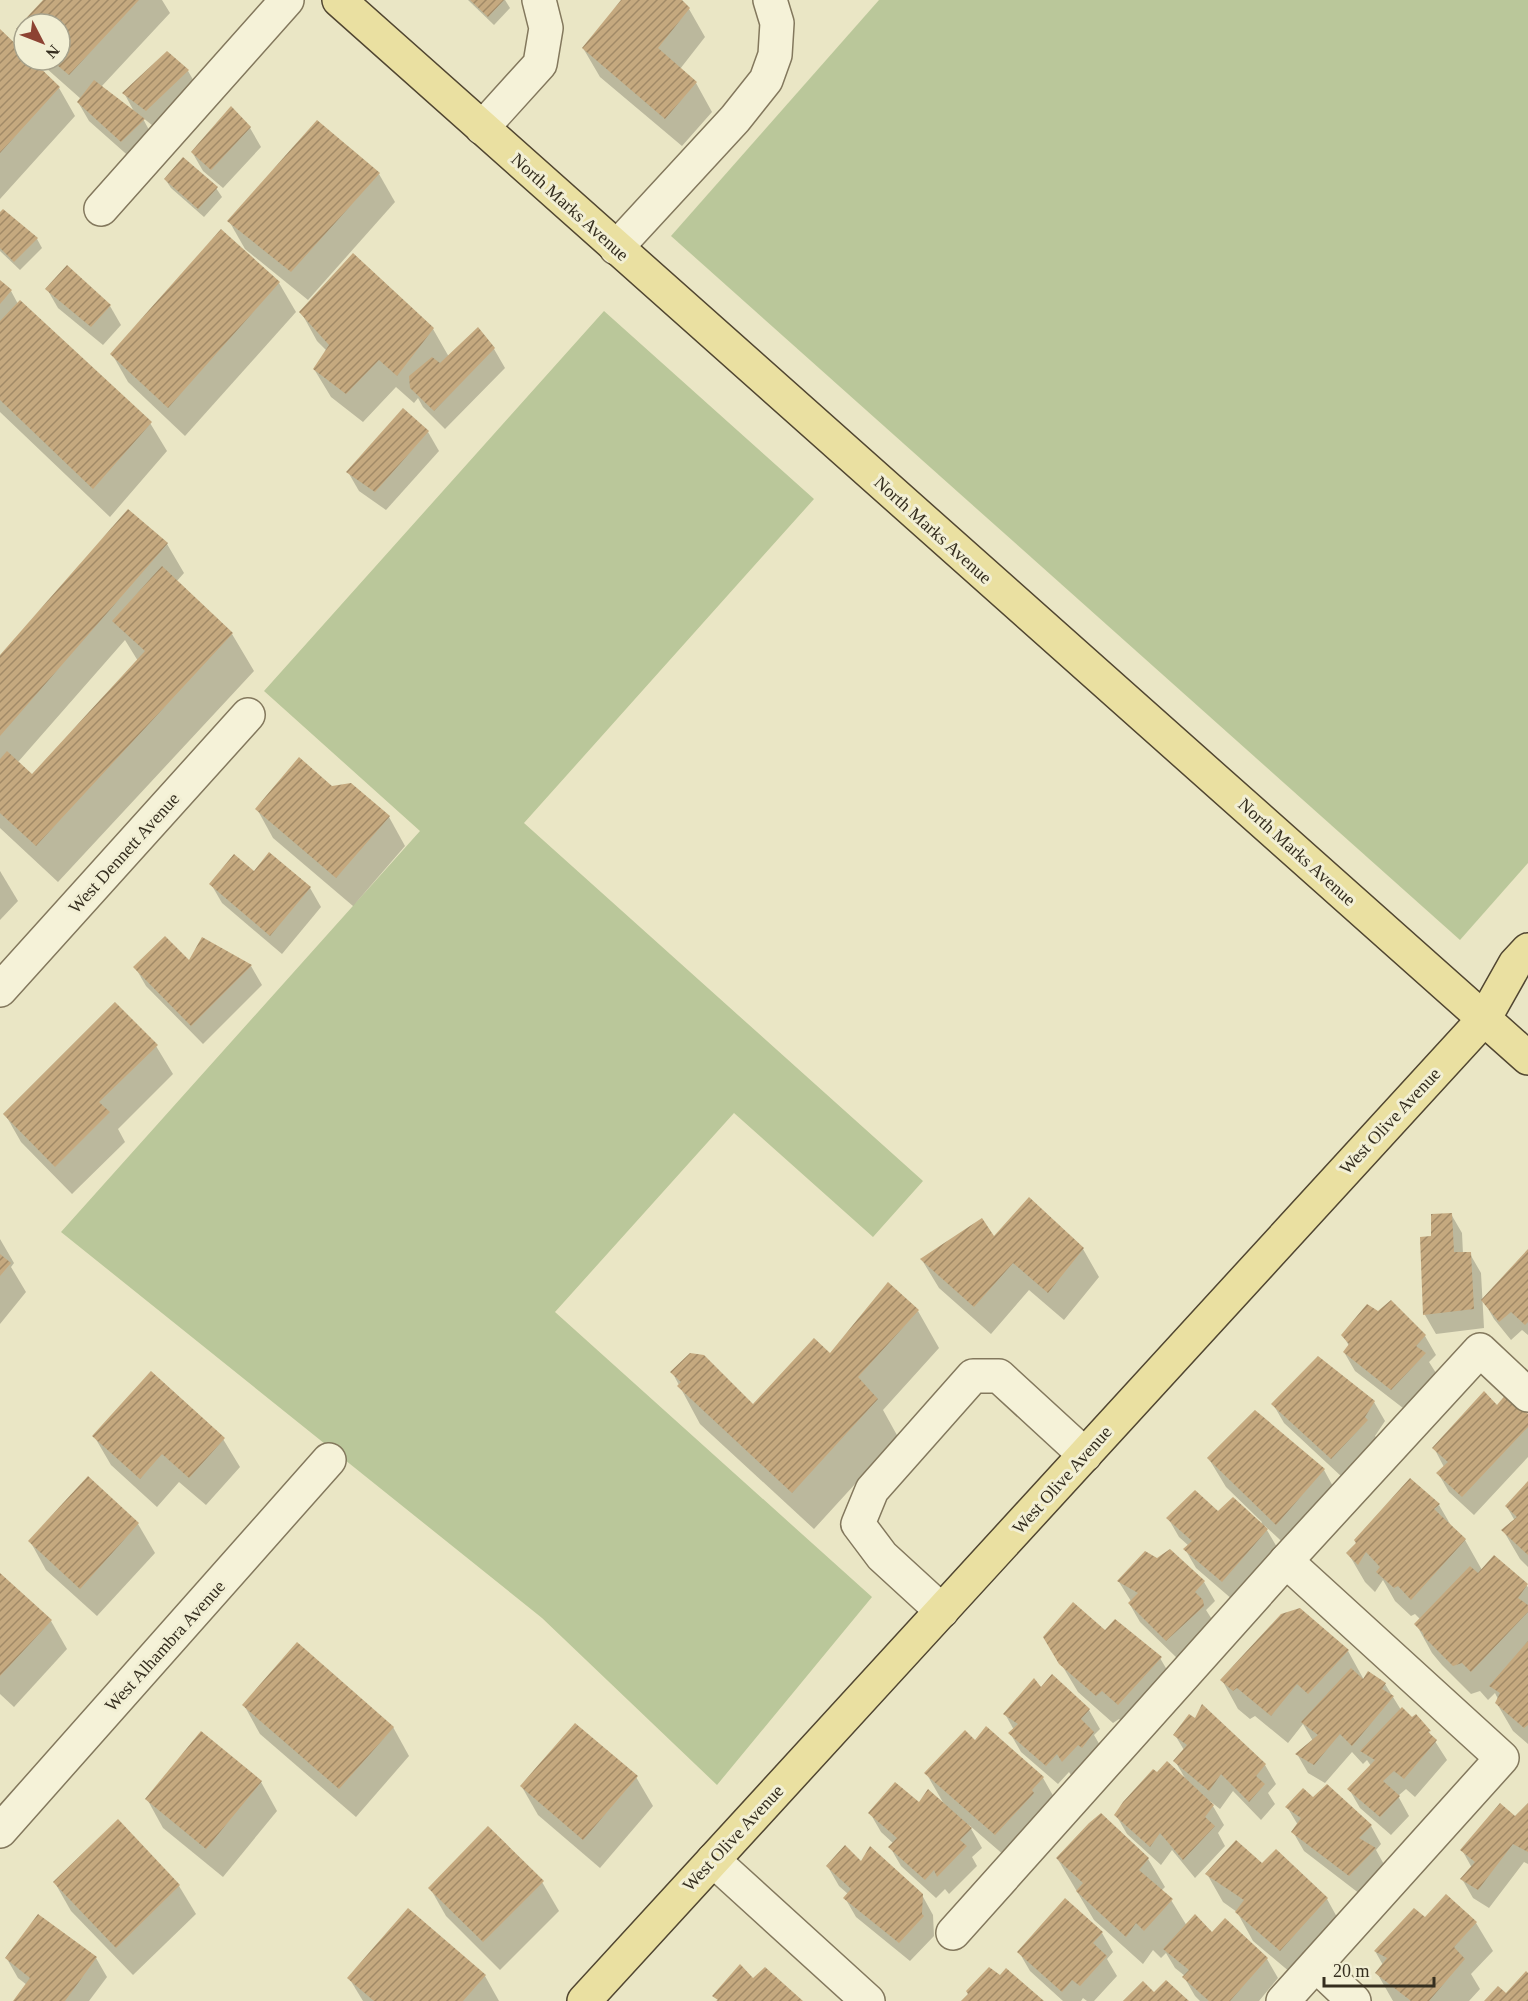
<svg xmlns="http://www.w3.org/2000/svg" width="1528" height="2001" font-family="Georgia,serif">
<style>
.green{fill:#bac79a}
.shadow{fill:#0003;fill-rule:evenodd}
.building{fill:url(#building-hatch)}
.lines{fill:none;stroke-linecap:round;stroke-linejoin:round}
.minor-casing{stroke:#83785d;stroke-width:36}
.major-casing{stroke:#514631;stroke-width:36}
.minor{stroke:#f5f2d8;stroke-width:33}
.major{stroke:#eae0a1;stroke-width:33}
.labels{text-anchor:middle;stroke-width:6;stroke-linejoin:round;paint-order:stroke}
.street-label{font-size:18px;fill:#352e1f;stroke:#f2efd4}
</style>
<defs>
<pattern id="building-hatch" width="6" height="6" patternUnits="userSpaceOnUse" patternTransform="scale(1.5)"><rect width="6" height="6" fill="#c5a97f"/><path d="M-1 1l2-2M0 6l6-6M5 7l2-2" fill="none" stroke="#a18a67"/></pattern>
</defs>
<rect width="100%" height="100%" fill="#eae6c5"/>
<g class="green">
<polygon points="879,0 1528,0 1528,863 1460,940 671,236"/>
<polygon points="604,311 814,499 524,823 923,1181 873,1237 734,1113 555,1312 872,1597 717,1785 542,1618 61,1232 420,831 264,691"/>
</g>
<g class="shadow">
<polygon points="45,0 162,0 170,13 101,87 136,115 124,93 167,53 188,71 199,90 158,130 142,117 154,139 133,160 89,121 78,102 81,99 37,60 60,60 60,24 24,24 24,40 18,30"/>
<polygon points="468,0 505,0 510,8 494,25"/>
<polygon points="623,0 680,0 689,9 705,37 680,69 696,83 712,112 682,146 600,77 583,48"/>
<polygon points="0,31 24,54 24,60 30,60 59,88 75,116 0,199"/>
<polygon points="231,109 250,128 261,147 223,188 203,171 192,152"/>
<polygon points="379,174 395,202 308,300 245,249 229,221"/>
<polygon points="165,179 216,188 222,197 204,217 171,188"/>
<polygon points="3,211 37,239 42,248 20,270 0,251 0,214"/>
<polygon points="221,231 279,283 296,312 185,436 128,382 112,354"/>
<polygon points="0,282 11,291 18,304 150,423 167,451 110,517 0,412"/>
<polygon points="47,289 110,306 121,325 103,345 58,308"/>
<polygon points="301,312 433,329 449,357 478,330 494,349 505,368 445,429 423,407 418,398 414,403 396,387 363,422 331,397 314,369 327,351 317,341"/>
<polygon points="428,432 439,451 386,510 359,491 348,472"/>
<path d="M128 511 167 544 184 573 176 582 232 634 254 671 58 882 0 828V657ZM125 640 138 661 32 776 18 762Z"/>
<polygon points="257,809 389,817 405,846 353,906 273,838"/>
<polygon points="0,871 18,901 0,920"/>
<polygon points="254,873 310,888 321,907 282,954 222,903 211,884"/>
<polygon points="203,939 251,966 262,985 203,1044 146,986 135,967 189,962"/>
<polygon points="156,1046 173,1074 118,1129 125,1142 72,1194 21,1142 5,1114"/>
<polygon points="1451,1214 1462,1233 1463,1254 1470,1254 1481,1273 1484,1328 1436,1334 1425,1315 1421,1239 1433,1238"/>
<polygon points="0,1239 14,1263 11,1267 26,1292 0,1324"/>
<polygon points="1083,1249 1099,1277 1064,1320 1029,1290 991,1334 939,1288 922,1260"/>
<polygon points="1528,1251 1528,1335 1522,1330 1511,1340 1494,1319 1483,1300"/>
<polygon points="918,1311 939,1348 883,1410 898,1437 814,1529 700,1424 672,1372 753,1406 830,1355"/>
<polygon points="1343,1335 1425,1336 1436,1355 1429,1362 1436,1373 1403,1408 1355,1371 1344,1352 1349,1346"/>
<polygon points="1374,1402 1385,1421 1375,1436 1378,1440 1342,1477 1284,1423 1273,1404"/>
<polygon points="1497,1408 1528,1416 1528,1457 1474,1515 1449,1492 1438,1473 1444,1467 1434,1448"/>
<polygon points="94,1436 223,1439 240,1467 206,1505 179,1482 157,1507 111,1465"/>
<polygon points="1209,1459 1324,1470 1340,1499 1293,1552 1264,1525 1278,1549 1233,1600 1196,1568 1185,1549 1189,1546 1179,1537 1168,1518 1218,1513 1260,1525 1262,1522 1226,1487"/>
<polygon points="88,1478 138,1524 155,1553 97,1616 46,1570 30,1541"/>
<polygon points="1528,1483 1528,1567 1520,1559 1503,1530 1515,1521 1507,1507"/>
<polygon points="1439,1505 1453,1529 1465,1540 1482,1570 1494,1557 1528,1587 1528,1744 1513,1731 1496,1702 1498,1699 1495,1693 1488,1700 1480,1691 1471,1694 1442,1665 1432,1653 1416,1624 1421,1620 1415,1614 1411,1616 1395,1601 1383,1580 1375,1592 1365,1582 1348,1553"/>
<polygon points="1170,1551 1204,1582 1215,1601 1206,1610 1213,1621 1178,1659 1140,1622 1129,1603 1131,1601 1119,1582"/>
<polygon points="0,1575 51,1621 67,1649 14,1707 0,1694"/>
<polygon points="1105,1632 1160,1658 1177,1687 1135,1732 1119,1719 1113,1723 1078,1692 1045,1637"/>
<polygon points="1348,1651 1364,1680 1385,1684 1401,1710 1412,1720 1416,1716 1429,1732 1447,1760 1415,1797 1406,1789 1398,1796 1409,1816 1391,1835 1360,1808 1349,1789 1371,1766 1367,1760 1363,1764 1352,1752 1325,1783 1308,1773 1297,1754 1313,1741 1303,1724 1288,1743 1255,1716 1250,1719 1238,1709 1222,1680"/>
<polygon points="1041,1690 1089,1710 1100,1729 1094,1735 1104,1752 1074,1780 1069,1772 1058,1784 1021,1752 1010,1733 1014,1730 1005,1714"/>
<polygon points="244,1705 393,1727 409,1756 356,1817 260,1734"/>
<polygon points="202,1733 261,1782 277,1811 223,1877 163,1828 147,1799"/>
<polygon points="1175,1735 1265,1765 1276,1784 1268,1793 1275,1804 1261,1820 1233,1791 1220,1809 1210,1801 1224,1825 1218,1833 1225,1846 1195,1878 1172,1850 1161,1865 1127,1834 1116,1815 1157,1774 1185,1778 1175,1761 1184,1750"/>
<polygon points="975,1743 1043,1778 1059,1806 1012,1862 969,1825 982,1848 972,1857 977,1866 949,1894 945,1889 936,1898 901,1866 890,1847 894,1844 881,1832 870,1813 919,1804 944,1804 926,1773"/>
<polygon points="636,1777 653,1806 600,1868 538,1815 522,1787"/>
<polygon points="1313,1799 1371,1826 1381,1844 1376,1850 1386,1868 1360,1894 1304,1851 1293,1832 1298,1825 1287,1807"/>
<polygon points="1528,1805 1528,1864 1524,1862 1489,1908 1473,1898 1462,1879 1472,1868 1462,1850 1516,1819"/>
<polygon points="118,1822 179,1886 196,1914 133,1975 71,1911 55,1883"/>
<polygon points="1276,1851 1327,1899 1343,1928 1297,1978 1253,1941 1237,1912 1223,1902 1207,1874 1262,1865"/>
<polygon points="1057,1858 1148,1859 1165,1887 1161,1891 1171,1900 1187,1926 1212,1934 1225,1921 1267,1959 1278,1978 1259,2001 1200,2001 1195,1996 1184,1977 1185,1976 1175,1968 1166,1953 1161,1958 1153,1950 1143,1964 1094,1920"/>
<polygon points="861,1863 922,1895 933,1915 934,1936 910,1961 856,1917 845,1898 848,1894 839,1886 828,1867"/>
<polygon points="542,1882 559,1911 500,1970 446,1916 430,1888"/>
<polygon points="1426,1919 1476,1923 1493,1951 1471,1974 1480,1989 1469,2001 1393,2001 1377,1973 1383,1965 1375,1951"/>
<polygon points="1102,1933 1113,1952 1107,1959 1117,1976 1094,2001 1087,2001 1083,1998 1081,2001 1063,2001 1030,1971 1019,1952"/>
<polygon points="96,1958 107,1977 89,2001 15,2001 27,1985 18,1978 7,1959"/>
<polygon points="485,1976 499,2001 363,2001 349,1978"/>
</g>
<g class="building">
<polygon points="43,0 139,0 69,75 51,60 60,60 60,24 24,24 24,36 16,29"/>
<polygon points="470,0 504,0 488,17"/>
<polygon points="621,0 682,0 690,8 658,48 697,82 665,119 582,48"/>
<polygon points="0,29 24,52 24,60 32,60 60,87 0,153"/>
<polygon points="167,51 189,70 146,111 122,93"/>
<polygon points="94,80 145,119 121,142 77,102"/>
<polygon points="231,106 251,127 211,170 191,152"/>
<polygon points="317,120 380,173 291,272 227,221"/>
<polygon points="183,157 218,187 198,209 164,179"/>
<polygon points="3,209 38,238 14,262 0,248 0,212"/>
<polygon points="221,229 280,282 168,408 110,354"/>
<polygon points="353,253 434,328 397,376 379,360 346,394 313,369 329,345 299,312"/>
<polygon points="67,265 111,305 91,327 45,289"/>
<polygon points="0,280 12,290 0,304"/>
<polygon points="20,300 152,422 93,489 0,400 0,321"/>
<polygon points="478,327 495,348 434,411 410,388 409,376 432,357 440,363"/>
<polygon points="403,408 429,431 375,492 346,472"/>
<polygon points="128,509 168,543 0,736 0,655"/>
<polygon points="162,566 233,633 36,846 0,813 0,759 7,751 32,774 145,651 112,621"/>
<polygon points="299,757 332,786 351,783 390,816 336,878 255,809"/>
<polygon points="269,852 311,887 270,936 209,884 234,854 254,871"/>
<polygon points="165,936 189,960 202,937 252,965 191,1026 133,967"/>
<polygon points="115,1002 158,1045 99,1102 110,1112 55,1167 3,1114"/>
<polygon points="1029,1197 1084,1248 1048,1293 1013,1263 974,1307 920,1259 982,1218 994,1236"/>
<polygon points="1452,1213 1454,1252 1471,1252 1474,1309 1423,1315 1420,1237 1431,1236 1431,1214"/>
<polygon points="1528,1249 1528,1322 1525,1325 1511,1312 1499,1322 1481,1300"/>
<polygon points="0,1254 11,1263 0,1276"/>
<polygon points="888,1282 919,1310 858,1377 878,1399 792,1493 677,1386 681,1382 670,1372 690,1353 704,1355 753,1404 814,1338 830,1353"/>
<polygon points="1391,1300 1426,1335 1416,1346 1426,1353 1391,1390 1343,1352 1349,1344 1341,1335 1367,1304 1378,1311"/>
<polygon points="1318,1356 1375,1401 1365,1417 1368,1420 1331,1459 1271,1404"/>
<polygon points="151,1371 225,1438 189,1478 162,1454 140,1479 92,1436"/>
<polygon points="1484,1391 1497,1405 1507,1393 1528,1414 1528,1427 1462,1497 1436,1473 1448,1462 1432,1448"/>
<polygon points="1255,1410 1325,1469 1276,1525 1207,1458"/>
<polygon points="88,1476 139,1523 80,1589 28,1541"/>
<polygon points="1410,1478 1440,1504 1434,1509 1466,1539 1411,1600 1398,1586 1394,1588 1376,1572 1380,1567 1366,1552 1358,1565 1346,1553 1356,1543 1354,1540"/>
<polygon points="1528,1481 1528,1555 1501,1530 1517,1517 1505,1506"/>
<polygon points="1195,1490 1218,1511 1233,1497 1268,1529 1222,1582 1183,1549 1192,1541 1166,1518"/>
<polygon points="1170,1549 1205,1581 1195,1592 1203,1600 1204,1606 1166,1641 1128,1603 1138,1593 1117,1581 1145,1551 1157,1558"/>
<polygon points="1494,1555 1528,1584 1518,1598 1528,1605 1528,1612 1471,1672 1462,1663 1453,1666 1424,1637 1423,1633 1414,1624 1470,1566 1478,1573"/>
<polygon points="0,1573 52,1620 0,1676"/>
<polygon points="1073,1602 1105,1630 1115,1619 1162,1657 1118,1705 1102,1691 1096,1696 1059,1664 1043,1637"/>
<polygon points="1300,1608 1349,1650 1308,1694 1297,1684 1271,1716 1237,1688 1233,1691 1220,1680 1281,1614"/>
<polygon points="1528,1641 1528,1725 1524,1728 1495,1703 1500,1693 1489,1686"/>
<polygon points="297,1642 394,1727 339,1789 242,1705"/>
<polygon points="1351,1668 1363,1679 1368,1671 1386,1683 1382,1689 1394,1696 1352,1746 1340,1734 1314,1765 1295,1754 1318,1735 1301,1722"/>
<polygon points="1052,1674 1090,1709 1081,1719 1094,1732 1082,1748 1078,1745 1062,1762 1057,1754 1046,1766 1008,1733 1018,1724 1003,1714 1034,1678 1041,1687"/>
<polygon points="1202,1704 1266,1764 1256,1776 1265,1784 1249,1802 1221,1774 1209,1791 1173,1761 1187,1745 1173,1735 1189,1714 1195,1718"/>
<polygon points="1402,1707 1412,1717 1416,1714 1431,1731 1428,1732 1437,1740 1404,1779 1394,1771 1383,1781 1400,1796 1380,1817 1347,1789 1375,1760 1360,1751"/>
<polygon points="575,1723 638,1776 583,1840 520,1786"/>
<polygon points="986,1726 1044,1777 1032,1790 1034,1793 995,1835 924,1773 965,1730 975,1740"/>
<polygon points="201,1731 262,1781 206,1849 145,1799"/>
<polygon points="1167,1761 1214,1805 1205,1817 1215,1826 1183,1860 1160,1833 1150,1847 1114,1815 1123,1802 1153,1769 1157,1772"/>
<polygon points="895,1782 919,1802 928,1789 972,1828 960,1840 967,1846 937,1877 934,1870 925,1880 888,1847 897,1838 868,1813"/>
<polygon points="1327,1784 1372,1825 1359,1838 1376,1848 1349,1876 1291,1832 1301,1818 1285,1807 1303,1788 1313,1797"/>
<polygon points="1500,1803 1515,1816 1528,1803 1528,1852 1513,1844 1478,1890 1460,1879 1475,1862 1460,1850"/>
<polygon points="1101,1813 1149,1858 1139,1870 1173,1899 1144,1931 1136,1923 1126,1937 1076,1891 1083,1883 1056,1858 1089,1823"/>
<polygon points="118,1819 180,1885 116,1948 53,1882"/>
<polygon points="488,1826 544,1881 483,1942 428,1888"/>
<polygon points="1236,1840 1262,1863 1276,1849 1328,1898 1280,1951 1235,1912 1244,1900 1205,1874"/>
<polygon points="845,1845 861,1861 870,1846 923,1894 922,1914 924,1916 899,1943 843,1898 851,1889 826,1866"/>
<polygon points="1446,1894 1477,1922 1454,1947 1465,1959 1429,2001 1411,2001 1375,1973 1387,1958 1374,1951 1414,1908 1425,1917"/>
<polygon points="1065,1898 1103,1932 1093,1943 1107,1956 1080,1986 1072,1980 1062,1992 1017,1952"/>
<polygon points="408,1908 486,1975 463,2001 374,2001 347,1978"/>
<polygon points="38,1914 97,1957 65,2001 13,2001 30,1978 5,1958"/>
<polygon points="1195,1914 1212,1932 1225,1918 1268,1958 1230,2001 1209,2001 1182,1977 1189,1970 1163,1949"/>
<polygon points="740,1964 753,1978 765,1967 803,2001 716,2001 718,2000 712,1996"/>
<polygon points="989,1967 1000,1975 1006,1968 1044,2001 961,2001 968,1994 966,1991"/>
<polygon points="1526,1971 1528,1973 1528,2001 1484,2001 1498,1986 1506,1993"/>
<polygon points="1166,1980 1189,2001 1123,2001 1143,1981 1154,1992"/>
</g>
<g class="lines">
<defs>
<g id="minor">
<polyline points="482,128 540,64 546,28 539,0"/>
<polyline points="101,209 287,0"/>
<polyline points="616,248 735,119 766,80 775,55 777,23 770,0"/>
<polyline points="0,990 248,715"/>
<polyline points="942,1611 882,1556 858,1524 872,1490 973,1376 999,1376 1085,1455"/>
<polyline points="0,1831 329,1460"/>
<polyline points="713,1860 868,2001"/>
<polyline points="953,1933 1286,1561 1480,1350 1528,1395"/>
<polyline points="1316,1965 1354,2001"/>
<polyline points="1283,2001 1502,1758 1286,1561"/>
</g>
<g id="major">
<polyline points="339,0 1528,1058"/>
<polyline points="584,2001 1484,1019 1515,964 1528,950"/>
</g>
</defs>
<use href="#minor" class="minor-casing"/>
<use href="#major" class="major-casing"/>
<use href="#minor" class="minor"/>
<use href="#major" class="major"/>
</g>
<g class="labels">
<g class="street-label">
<text transform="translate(570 207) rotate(42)" y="6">North Marks Avenue</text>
<text transform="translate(933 530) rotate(42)" y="6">North Marks Avenue</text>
<text transform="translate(1297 852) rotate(42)" y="6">North Marks Avenue</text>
<text transform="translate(124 853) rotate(-48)" y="6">West Dennett Avenue</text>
<text transform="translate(1390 1121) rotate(-47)" y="6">West Olive Avenue</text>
<text transform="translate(1062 1480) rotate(-48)" y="6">West Olive Avenue</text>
<text transform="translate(165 1646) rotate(-48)" y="6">West Alhambra Avenue</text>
<text transform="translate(733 1838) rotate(-47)" y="6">West Olive Avenue</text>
</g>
</g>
<g transform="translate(42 42) rotate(132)"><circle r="28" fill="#f2efd4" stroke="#a6a28c" stroke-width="1.5"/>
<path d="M0-4.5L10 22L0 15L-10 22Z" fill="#8d4333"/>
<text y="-9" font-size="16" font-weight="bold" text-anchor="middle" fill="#352e1f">N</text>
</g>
<path d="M1324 1977v9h110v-9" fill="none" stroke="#352e1f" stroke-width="3"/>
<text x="1333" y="1977" font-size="18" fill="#352e1f" stroke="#f2efd4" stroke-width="4.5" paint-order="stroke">20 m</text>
</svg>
